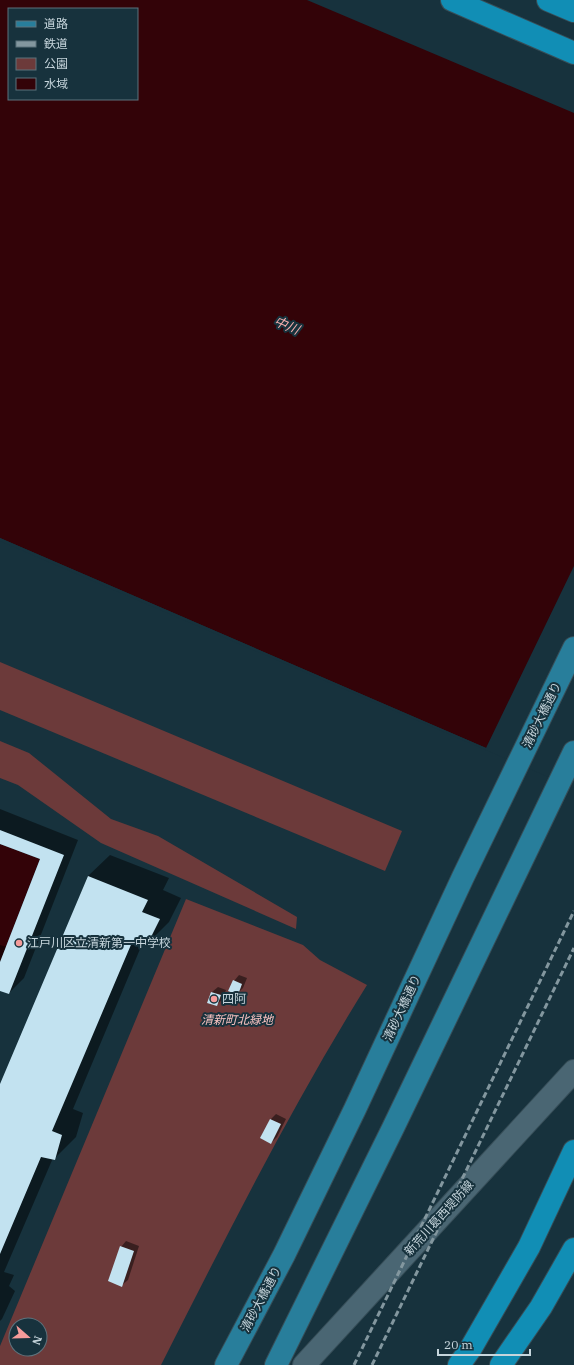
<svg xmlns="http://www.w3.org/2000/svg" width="574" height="1365" font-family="'IBM Plex Serif','Noto Sans JP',serif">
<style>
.green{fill:#6c3a3a;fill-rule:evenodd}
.water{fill:#330308;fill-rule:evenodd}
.pier{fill:#17323d}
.shadow{fill:#0007}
.building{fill:#c2e2f0}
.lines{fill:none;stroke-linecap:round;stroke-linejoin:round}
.secondary-casing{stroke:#374e58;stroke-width:24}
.primary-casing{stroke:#374e58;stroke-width:24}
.motorway-casing{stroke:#374e58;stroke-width:24}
.secondary{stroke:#4a6673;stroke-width:22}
.primary{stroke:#287e9b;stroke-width:22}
.motorway{stroke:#118eb5;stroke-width:22}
.rail{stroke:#83979f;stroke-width:3;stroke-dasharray:6 3;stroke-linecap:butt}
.poi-dot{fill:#f59b9a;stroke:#17323d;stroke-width:1.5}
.labels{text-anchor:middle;stroke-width:4;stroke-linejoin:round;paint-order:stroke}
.street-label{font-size:12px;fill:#c6d5dc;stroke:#17323d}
.poi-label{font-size:12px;fill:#c6d5dc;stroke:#17323d;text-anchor:start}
.park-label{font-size:12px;font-style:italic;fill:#f9c2c0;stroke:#17323d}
.water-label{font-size:13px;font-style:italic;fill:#f8afae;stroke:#17323d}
</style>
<rect width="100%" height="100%" fill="#17323d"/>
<g class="green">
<polygon points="0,662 402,831 385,871 0,710"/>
<polygon points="0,741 29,753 111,819 158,836 297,917 296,929 101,843 18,785 0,778"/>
<path d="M186 899 303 945 320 960 367 985C291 1107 226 1237 161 1365H0V1346ZM16 1325H40V1349H16Z"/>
</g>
<g class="water">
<path d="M0 0H307L574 113V786L0 538ZM9 9H137V99H9Z"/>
<polygon points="0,844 40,859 0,962"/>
</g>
<polygon class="pier" points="0,538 486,748 574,566 574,788 0,541"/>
<g class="shadow">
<polygon points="0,809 78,840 24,978 9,993 0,989 0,945 7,947 41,859 1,843 0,845"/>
<polygon points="110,855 169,878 163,890 181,898 169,922 147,944 143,942 73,1109 83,1113 76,1137 54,1159 53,1158 4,1272 14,1275 9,1286 15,1291 2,1319 0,1321 0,1087 88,876"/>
<polygon points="239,975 247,978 243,988 238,993 234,981"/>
<polygon points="218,987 226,990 222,1000 216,1005 208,1002 212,992"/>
<polygon points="276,1114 286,1119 277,1137 271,1143 261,1138 271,1119"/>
<polygon points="126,1241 139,1246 128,1280 122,1285 121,1247"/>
</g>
<g class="building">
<polygon points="0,830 64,855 9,994 0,991 0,962 40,859 0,844"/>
<polygon points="88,876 148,900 142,912 160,919 147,945 133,940 52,1131 62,1135 55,1160 41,1157 0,1254 0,1084"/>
<polygon points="233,980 242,984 238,995 228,991"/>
<polygon points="211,992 221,995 217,1006 207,1003"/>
<polygon points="270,1119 281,1124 271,1144 260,1138"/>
<polygon points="120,1246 134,1251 122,1287 108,1281"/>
</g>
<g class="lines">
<defs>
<polyline id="secondary" points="304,1365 574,1071"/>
<g id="primary">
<polyline points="226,1365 284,1255 355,1109 463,877 574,648"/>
<polyline points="276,1365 393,1128 574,752"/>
</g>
<g id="motorway">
<polyline points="452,0 574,53"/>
<polyline points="548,0 574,11"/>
<polyline points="459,1365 471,1348 529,1247 574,1151"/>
<polyline points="501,1365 541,1307 574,1249"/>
</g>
</defs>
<use href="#secondary" class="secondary-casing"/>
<use href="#primary" class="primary-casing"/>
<use href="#motorway" class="motorway-casing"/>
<use href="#secondary" class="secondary"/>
<use href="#primary" class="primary"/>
<use href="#motorway" class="motorway"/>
<g class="rail">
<polyline points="354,1365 574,911"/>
<polyline points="372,1365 574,948"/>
</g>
</g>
<g class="poi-dot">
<circle cx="19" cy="943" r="4"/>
<circle cx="214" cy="999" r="4"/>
</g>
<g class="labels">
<g class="street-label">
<text transform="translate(542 715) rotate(-64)" y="4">清砂大橋通り</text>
<text transform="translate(402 1008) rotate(-65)" y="4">清砂大橋通り</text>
<text transform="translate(439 1218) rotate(-48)" y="4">新荒川葛西堤防線</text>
<text transform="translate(261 1299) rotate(-62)" y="4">清砂大橋通り</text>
</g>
<g class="poi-label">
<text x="27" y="947">江戸川区立清新第一中学校</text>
<text x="222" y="1003">四阿</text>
</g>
<g class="park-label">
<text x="237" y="1024">清新町北緑地</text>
</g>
<g class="water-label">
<text transform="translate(287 325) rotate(23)" y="5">中川</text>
</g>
</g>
<rect x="8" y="8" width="130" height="92" fill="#17323d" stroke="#5d737d"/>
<rect x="16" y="21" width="20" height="6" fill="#287e9b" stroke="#5d737d"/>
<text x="44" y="28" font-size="12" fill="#c6d5dc">道路</text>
<rect x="16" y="41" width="20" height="6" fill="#83979f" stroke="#5d737d"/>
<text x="44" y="48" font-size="12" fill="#c6d5dc">鉄道</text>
<rect x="16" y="58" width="20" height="12" fill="#6c3a3a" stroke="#5d737d"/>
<text x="44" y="68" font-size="12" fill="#c6d5dc">公園</text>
<rect x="16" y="78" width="20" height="12" fill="#330308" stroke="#5d737d"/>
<text x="44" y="88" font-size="12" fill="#c6d5dc">水域</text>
<g transform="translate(28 1337) rotate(110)"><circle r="19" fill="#17323d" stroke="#5d737d"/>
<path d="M0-3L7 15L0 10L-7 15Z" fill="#f59b9a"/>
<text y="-6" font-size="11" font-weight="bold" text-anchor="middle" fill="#c6d5dc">N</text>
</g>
<path d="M438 1349v6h92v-6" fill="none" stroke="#c6d5dc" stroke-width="2"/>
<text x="444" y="1349" font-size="12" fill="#c6d5dc" stroke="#17323d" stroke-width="3" paint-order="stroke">20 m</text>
</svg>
